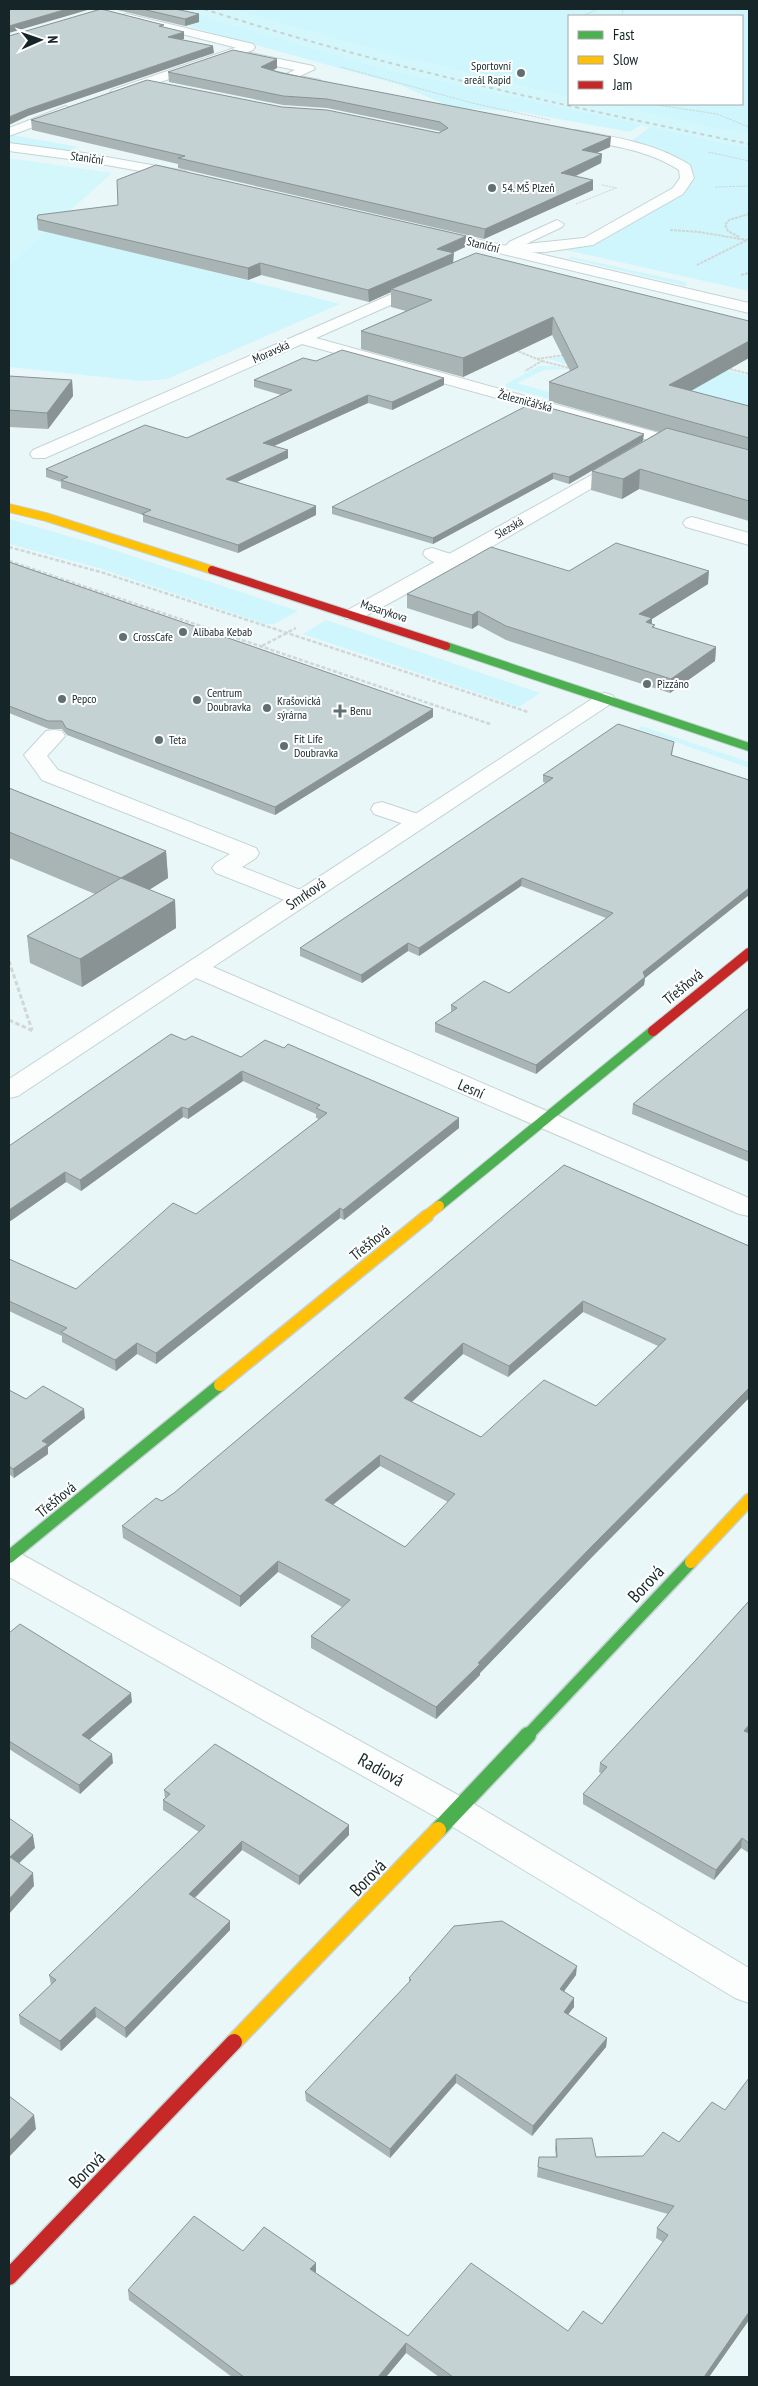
<svg xmlns="http://www.w3.org/2000/svg" width="758" height="2386" font-family="'PT Sans Narrow',sans-serif">
<style>
.built{fill:#d4f7fb}
.green{fill:#cef6fc}
.lines{fill:none;stroke-linecap:round;stroke-linejoin:round}
.lane-casing{stroke:#c5d3d4;stroke-width:2}
.street-casing{stroke:#c5d3d4;stroke-width:2}
.fast-far3-casing{stroke:#c5d3d4;stroke-width:10}
.fast-far2-casing{stroke:#c5d3d4;stroke-width:12}
.fast-far1-casing{stroke:#c5d3d4;stroke-width:15}
.fast-casing{stroke:#c5d3d4;stroke-width:19}
.slow-far3-casing{stroke:#c5d3d4;stroke-width:10}
.slow-far2-casing{stroke:#c5d3d4;stroke-width:12}
.slow-far1-casing{stroke:#c5d3d4;stroke-width:15}
.slow-casing{stroke:#c5d3d4;stroke-width:19}
.jam-far2-casing{stroke:#c5d3d4;stroke-width:10}
.jam-far1-casing{stroke:#c5d3d4;stroke-width:12}
.jam-casing{stroke:#c5d3d4;stroke-width:19}
.path-far3{stroke:#d1d6d6;stroke-width:1;stroke-dasharray:2.5 1;stroke-linecap:butt}
.path-far2{stroke:#d1d6d6;stroke-width:2;stroke-dasharray:3 1;stroke-linecap:butt}
.path-far1{stroke:#d1d6d6;stroke-width:2.5;stroke-dasharray:4 2;stroke-linecap:butt}
.path{stroke:#d1d6d6;stroke-width:3;stroke-dasharray:4.5 2.5;stroke-linecap:butt}
.lane{fill:#fcfefe;fill-rule:evenodd}
.street{fill:#fcfefe;fill-rule:evenodd}
.fast-far3{stroke:#4caf50;stroke-width:8}
.fast-far2{stroke:#4caf50;stroke-width:10}
.fast-far1{stroke:#4caf50;stroke-width:12}
.fast{stroke:#4caf50;stroke-width:16}
.slow-far3{stroke:#ffc107;stroke-width:8}
.slow-far2{stroke:#ffc107;stroke-width:10}
.slow-far1{stroke:#ffc107;stroke-width:12}
.slow{stroke:#ffc107;stroke-width:16}
.jam-far2{stroke:#c62828;stroke-width:8}
.jam-far1{stroke:#c62828;stroke-width:10}
.jam{stroke:#c62828;stroke-width:16}
.rail{stroke:#cbcfcf;stroke-width:2;stroke-dasharray:4 4;stroke-linecap:butt}
.wall{fill:#a9b5b5;fill-rule:evenodd}
.shaded-wall{fill:#899394}
.building{fill:#c4d2d3;stroke:#899394;fill-rule:evenodd}
.poi-dot{fill:#606f71;stroke:#fff;stroke-width:2}
.labels{text-anchor:middle;stroke-width:4;stroke-linejoin:round;paint-order:stroke}
.far-poi-label{font-size:12px;fill:#162628;stroke:#fff;text-anchor:start}
.far-street-label{font-size:12px;fill:#162628;stroke:#fff}
.street-label{font-size:15px;fill:#162628;stroke:#fff}
.near-street-label{font-size:18px;fill:#162628;stroke:#fff}
</style>
<rect width="100%" height="100%" fill="#e9f7f9"/>
<g class="built">
<polygon points="178,9 232,9 394,55 569,97 569,104 607,104 715,128 749,134 749,147 730,145 384,69"/>
<polygon points="9,158 112,173 9,266"/>
</g>
<g class="green">
<polygon points="154,9 178,9 384,69 641,125 630,132 521,112 453,108 400,85 184,25"/>
<polygon points="232,9 749,9 749,134 715,128 607,104 742,104 742,16 569,16 569,97 394,55"/>
<path d="M650 127 730 145 749 147V291L566 250 679 193 692 183 695 176C686 153 652 149 630 142Z"/>
<path d="M12 135 79 147C67 154 22 148 9 141V137Z"/>
<polygon points="48,230 340,304 167,379 141,381 9,367 9,266"/>
<polygon points="572,257 685,282 687,284 685,286 568,258"/>
<polygon points="627,348 636,348 749,376 749,414 548,359"/>
<polygon points="539,366 552,366 567,369 544,370 517,383 633,417 622,419 506,387 506,384"/>
<polygon points="9,519 99,545 298,611 274,624 265,624 99,568 9,544"/>
<polygon points="326,620 540,693 519,707 303,634"/>
<polygon points="641,726 749,762 749,768 639,729"/>
</g>
<g class="lines">
<defs>
<g id="lane">
<polygon points="127,14 253,44 255,47 249,51 123,19 123,15"/>
<polygon points="241,51 313,66 315,69 300,76 320,80 322,83 316,87 282,80 280,77 295,70 237,58 235,55"/>
<path d="M575 130C615 137 655 143 690 165L694 178 683 194 593 245 545 252 498 253 496 250 498 247 507 245 509 242 557 220 564 224 562 227 526 244 584 238 673 188 680 178 679 170C645 148 608 146 570 137L568 134Z"/>
<polygon points="692,517 749,533 749,545 686,527 683,523 686,519"/>
<path d="M432 548 460 557 462 561 460 565C450 568 429 563 423 554L425 550Z"/>
<polygon points="54,730 62,731 65,736 47,756 58,770 256,848 259,853 256,858 242,867 308,893 312,898 308,903 300,905 292,903 216,873 212,868 216,863 230,854 42,780 24,755 46,731"/>
<polygon points="382,802 424,816 427,821 424,826 416,828 374,814 371,809 374,804"/>
</g>
<g id="street">
<polygon points="249,43 255,47 253,50 120,96 116,97 110,93 112,90"/>
<polygon points="66,106 72,110 71,113 9,136 9,128"/>
<polygon points="9,143 84,153 185,171 192,175 185,179 84,161 9,151"/>
<polygon points="429,228 749,303 749,313 424,235 422,232 424,229"/>
<polygon points="424,280 432,285 429,288 316,338 749,458 749,468 302,344 45,458 33,458 30,454 33,450"/>
<polygon points="624,457 630,458 633,462 630,466 460,565 360,619 346,619 343,615 346,611"/>
<polygon points="605,693 612,695 615,699 612,703 213,967 749,1198 749,1216 739,1214 196,978 18,1096 9,1098 9,1079 598,695"/>
<polygon points="9,1550 21,1554 469,1801 749,1968 749,2003 735,1998 443,1821 9,1577"/>
</g>
<polyline id="fast-far3" points="446,646 749,747"/>
<polyline id="fast-far2" points="439,1206 653,1031"/>
<g id="fast-far1">
<polyline points="9,1557 220,1385"/>
<polyline points="527,1736 691,1562"/>
</g>
<polyline id="fast" points="438,1830 528,1735"/>
<polyline id="slow-far3" points="9,508 46,517 212,570"/>
<polyline id="slow-far2" points="425,1217 439,1206"/>
<g id="slow-far1">
<polyline points="220,1385 427,1216"/>
<polyline points="691,1562 749,1500"/>
</g>
<polyline id="slow" points="234,2042 438,1830"/>
<polyline id="jam-far2" points="212,570 446,646"/>
<polyline id="jam-far1" points="653,1031 749,953"/>
<polyline id="jam" points="9,2277 234,2042"/>
</defs>
<use href="#lane" class="lane-casing"/>
<use href="#street" class="street-casing"/>
<use href="#fast-far3" class="fast-far3-casing"/>
<use href="#fast-far2" class="fast-far2-casing"/>
<use href="#fast-far1" class="fast-far1-casing"/>
<use href="#fast" class="fast-casing"/>
<use href="#slow-far3" class="slow-far3-casing"/>
<use href="#slow-far2" class="slow-far2-casing"/>
<use href="#slow-far1" class="slow-far1-casing"/>
<use href="#slow" class="slow-casing"/>
<use href="#jam-far2" class="jam-far2-casing"/>
<use href="#jam-far1" class="jam-far1-casing"/>
<use href="#jam" class="jam-casing"/>
<g class="path-far3">
<polyline points="583,16 598,9"/>
<polyline points="622,16 623,9"/>
<polyline points="341,67 472,103 550,120"/>
<polyline points="651,104 717,114 749,127"/>
<polyline points="708,152 749,161"/>
<polyline points="602,185 617,188"/>
<polyline points="715,187 749,186"/>
<polyline points="576,204 616,188"/>
</g>
<g class="path-far2">
<polyline points="670,230 699,232 747,240"/>
<polyline points="739,237 728,231 725,225 729,220 749,214"/>
<polyline points="697,265 749,239"/>
<polyline points="741,275 749,273"/>
<polyline points="515,350 542,361 525,371"/>
<polyline points="537,359 565,355"/>
<polyline points="542,361 573,369"/>
<polyline points="726,368 749,374"/>
</g>
<g class="path-far1">
<polyline points="9,547 104,573 528,712"/>
<polyline points="9,561 490,724"/>
<polyline points="262,646 296,628"/>
</g>
<g class="path">
<polyline points="9,961 32,1030"/>
<polyline points="9,1020 33,1031"/>
</g>
<use href="#lane" class="lane"/>
<use href="#street" class="street"/>
<use href="#fast-far3" class="fast-far3"/>
<use href="#fast-far2" class="fast-far2"/>
<use href="#fast-far1" class="fast-far1"/>
<use href="#fast" class="fast"/>
<use href="#slow-far3" class="slow-far3"/>
<use href="#slow-far2" class="slow-far2"/>
<use href="#slow-far1" class="slow-far1"/>
<use href="#slow" class="slow"/>
<use href="#jam-far2" class="jam-far2"/>
<use href="#jam-far1" class="jam-far1"/>
<use href="#jam" class="jam"/>
<path class="rail" d="M204 9C383 67 565 106 749 144"/>
</g>
<g class="wall">
<polygon points="113,9 175,9 199,14 199,22 185,26"/>
<polygon points="277,59 277,68 273,70 610,147 597,153 602,154 601,163 576,176 593,190 484,239 178,168 178,164 32,130 31,120 282,107 439,133 441,132 439,131 327,108 283,105 169,82 168,72"/>
<polygon points="37,219 465,247 453,253 453,262 691,391 749,406 749,521 639,489 622,499 591,490 592,471 659,432 549,401 549,382 570,371 552,335 463,377 361,349 361,331 406,311 391,307 391,292 369,302 261,275 248,280 38,230"/>
<polygon points="316,361 444,378 444,385 392,410 368,403 274,446 288,450 288,458 237,482 316,506 316,515 238,553 143,522 143,515 61,488 61,482 46,477 46,469 187,438 281,395 254,387 254,380"/>
<polygon points="9,376 72,380 73,396 48,429 9,427"/>
<polygon points="643,441 569,484 553,479 433,544 332,514 332,507"/>
<polygon points="9,562 433,709 433,717 275,815 67,735 62,729 49,729 9,713"/>
<polygon points="569,571 708,584 652,619 652,624 655,628 716,647 715,661 670,693 506,640 478,625 472,629 407,608 407,594"/>
<polygon points="674,742 672,755 749,780 749,895 645,978 644,985 536,1074 435,1032 435,1023 451,1013 451,1005 509,993 606,918 521,886 419,956 408,951 362,983 300,956 300,948 546,783 543,782 543,775"/>
<polygon points="9,788 166,851 168,878 149,890 175,900 176,928 82,987 30,963 27,936 95,894 9,858"/>
<polygon points="749,1008 749,1162 632,1114 633,1104"/>
<polygon points="185,1040 241,1057 284,1048 459,1118 459,1128 344,1220 340,1218 156,1364 137,1354 116,1371 62,1342 62,1336 9,1311 9,1259 76,1289 196,1214 319,1119 316,1118 316,1114 243,1081 188,1119 183,1117 81,1191 66,1182 9,1222"/>
<path d="M564 1165 749 1246V1398L594 1555 480 1673V1675L436 1719 311 1648V1636L342 1607 278 1572 240 1607 123 1538 122 1526 162 1501 174 1493ZM583 1312 658 1346 596 1406 481 1437 412 1402 463 1354 508 1377ZM380 1466 448 1502 405 1547 333 1505Z"/>
<polygon points="9,1390 26,1399 85,1418 48,1447 48,1454 14,1478 9,1474"/>
<polygon points="749,1601 749,1853 741,1848 714,1880 583,1804 583,1794 602,1774 599,1772 600,1763 695,1661"/>
<polygon points="9,1633 132,1702 89,1740 113,1763 80,1794 9,1749"/>
<polygon points="164,1790 349,1835 299,1885 242,1850 195,1898 230,1930 126,2038 96,2017 61,2051 20,2024 19,2015 51,1985 49,1975 199,1832 163,1810 163,1800 165,1798"/>
<polygon points="576,1975 564,1991 574,1998 574,2007 568,2014 607,2038 606,2047 532,2136 456,2083 390,2158 306,2101 305,2092 409,1983 409,1978"/>
<polygon points="556,2139 596,2157 643,2156 749,2320 709,2377 439,2377 406,2353 386,2377 232,2377 129,2300 128,2290 243,2251 316,2263 316,2273 408,2336 568,2331 602,2324 663,2242 656,2238 657,2228 668,2214 537,2177 538,2167 556,2157 555,2149"/>
</g>
<g class="shaded-wall">
<polygon points="67,9 91,9 9,33 9,26"/>
<polygon points="199,14 199,22 185,26 185,19"/>
<polygon points="184,32 184,39 169,44 168,37"/>
<polygon points="213,46 214,53 28,116 9,125 9,117 28,109"/>
<polygon points="277,59 277,68 261,77 261,67"/>
<polygon points="611,137 610,147 582,159 582,150"/>
<polygon points="602,154 601,163 561,183 561,173"/>
<polygon points="593,180 593,190 484,239 485,229"/>
<polygon points="466,236 465,247 436,260 437,249"/>
<polygon points="454,253 453,264 391,289 391,292 369,302 368,290"/>
<polygon points="260,263 261,275 248,280 248,268"/>
<polygon points="553,317 552,335 463,377 463,358"/>
<polygon points="749,341 749,358 668,404 669,385"/>
<polygon points="444,378 444,385 392,410 392,402"/>
<polygon points="72,380 73,396 48,429 47,413"/>
<polygon points="368,395 368,403 263,451 263,443"/>
<polygon points="644,434 643,441 569,484 569,477"/>
<polygon points="288,450 288,458 226,487 226,479"/>
<polygon points="640,469 639,489 622,499 623,479"/>
<polygon points="553,473 553,479 433,544 433,538"/>
<polygon points="316,506 316,515 238,553 238,545"/>
<polygon points="709,571 708,584 652,619 651,632 639,614"/>
<polygon points="478,611 478,625 472,629 472,615"/>
<polygon points="716,647 715,661 670,693 671,679"/>
<polygon points="433,709 433,717 275,815 275,807"/>
<polygon points="166,851 168,878 123,906 121,878"/>
<polygon points="522,878 521,886 419,956 419,948"/>
<polygon points="749,888 749,895 645,978 644,985 536,1074 536,1065 643,972"/>
<polygon points="175,900 176,928 82,987 80,959"/>
<polygon points="408,943 408,951 362,983 361,975"/>
<polygon points="242,1071 243,1081 188,1119 188,1109"/>
<polygon points="182,1107 183,1117 81,1191 80,1180"/>
<polygon points="459,1118 459,1128 344,1220 343,1210"/>
<polygon points="65,1172 66,1182 9,1222 9,1210"/>
<polygon points="340,1208 340,1218 156,1364 156,1353"/>
<polygon points="583,1301 583,1312 508,1377 509,1366"/>
<polygon points="137,1343 137,1354 116,1371 115,1360"/>
<polygon points="463,1343 463,1354 404,1409 404,1398"/>
<polygon points="749,1388 749,1398 594,1555 480,1673 480,1675 436,1719 436,1707 594,1544"/>
<polygon points="84,1409 85,1418 48,1447 48,1454 14,1478 13,1469 42,1441"/>
<polygon points="380,1455 380,1466 325,1511 325,1500"/>
<polygon points="278,1561 278,1572 240,1607 240,1596"/>
<polygon points="131,1693 132,1702 83,1745 82,1735"/>
<polygon points="749,1725 749,1733 744,1731"/>
<polygon points="112,1754 113,1763 80,1794 79,1785"/>
<polygon points="349,1825 349,1835 299,1885 299,1876"/>
<polygon points="33,1835 35,1848 12,1870 10,1857"/>
<polygon points="742,1838 741,1848 714,1880 716,1870"/>
<polygon points="242,1841 242,1850 189,1903 189,1894"/>
<polygon points="33,1873 34,1886 9,1914 9,1899"/>
<polygon points="230,1921 230,1930 126,2038 125,2028"/>
<polygon points="577,1966 576,1975 559,1998 560,1989"/>
<polygon points="574,1998 574,2007 563,2021 564,2012"/>
<polygon points="95,2007 96,2017 61,2051 60,2041"/>
<polygon points="607,2038 606,2047 532,2136 533,2126"/>
<polygon points="456,2074 456,2083 390,2158 390,2149"/>
<polygon points="34,2115 36,2129 9,2157 9,2141"/>
<polygon points="316,2263 316,2272 311,2279 310,2269"/>
<polygon points="749,2312 749,2320 709,2377 704,2377"/>
<polygon points="406,2343 406,2353 386,2377 378,2377"/>
</g>
<g class="building">
<polygon points="9,9 67,9 9,26"/>
<polygon points="101,9 164,25 159,26 184,32 168,37 213,46 28,109 9,117 9,36"/>
<polygon points="142,9 175,9 199,14 185,19"/>
<polygon points="233,50 277,59 261,67 281,73 611,137 582,150 602,154 561,173 593,180 485,229 178,158 185,156 31,120 147,80 282,107 327,110 439,133 448,128 440,122 327,99 283,96 168,72"/>
<polygon points="156,165 466,236 437,249 454,253 368,290 260,263 248,268 37,219 38,215 118,205 117,180"/>
<polygon points="476,253 749,321 749,341 669,385 749,406 749,438 549,382 578,367 553,317 463,358 361,331 432,300 391,289"/>
<polygon points="342,350 444,378 392,402 368,395 263,443 288,450 226,479 316,506 238,545 142,514 151,510 61,480 68,477 46,469 145,425 187,438 292,390 254,380 303,358 316,361"/>
<polygon points="9,376 72,380 47,413 9,410"/>
<polygon points="532,403 644,434 569,477 553,473 433,538 332,507"/>
<polygon points="667,428 749,450 749,501 640,469 623,479 592,471"/>
<polygon points="616,543 709,571 639,614 652,618 646,622 655,625 652,627 716,647 671,679 506,626 478,611 472,615 407,594 491,547 569,571"/>
<polygon points="9,562 433,709 275,807 66,728 62,721 48,721 9,706"/>
<polygon points="618,724 674,742 671,755 749,780 749,888 643,972 645,977 536,1065 435,1023 457,1008 451,1005 484,981 509,993 613,913 522,878 419,948 408,943 361,975 300,948 553,778 543,775"/>
<polygon points="9,788 166,851 121,878 9,832"/>
<polygon points="121,878 175,900 80,959 27,936"/>
<polygon points="749,1008 749,1152 633,1104"/>
<polygon points="171,1034 185,1040 192,1036 241,1057 265,1040 284,1048 288,1044 459,1118 343,1210 340,1208 156,1353 137,1343 115,1360 61,1332 67,1328 9,1301 9,1259 76,1289 173,1203 196,1214 327,1113 316,1108 320,1105 242,1071 188,1109 182,1107 80,1180 65,1172 9,1210 9,1146"/>
<path d="M564 1165 749 1246V1388L594 1544 478 1663 480 1664 436 1707 311 1636 350 1600 278 1561 240 1596 122 1526 156 1498 162 1501 174 1493ZM583 1301 666 1339 596 1406 544 1380 481 1437 404 1398 463 1343 509 1366ZM380 1455 455 1494 405 1547 325 1500Z"/>
<polygon points="43,1386 84,1409 42,1441 48,1444 13,1469 9,1466 9,1390 26,1399"/>
<polygon points="749,1601 749,1725 744,1731 749,1733 749,1843 742,1838 716,1870 583,1794 607,1767 600,1763 695,1661"/>
<polygon points="20,1624 131,1693 82,1735 112,1754 79,1785 9,1741 9,1633"/>
<polygon points="215,1744 349,1825 299,1876 242,1841 189,1894 230,1921 125,2028 95,2007 60,2041 19,2015 56,1980 49,1975 205,1826 163,1800 170,1794 164,1790"/>
<polygon points="9,1818 33,1835 10,1857 33,1873 9,1899"/>
<polygon points="502,1921 577,1966 560,1989 574,1998 564,2012 607,2038 533,2126 456,2074 390,2149 305,2092 411,1980 409,1978 454,1926"/>
<polygon points="749,2078 749,2312 704,2377 453,2377 406,2343 378,2377 244,2377 128,2290 194,2216 243,2251 264,2227 316,2263 310,2269 408,2336 471,2263 568,2331 583,2311 602,2324 668,2235 657,2228 674,2206 538,2167 539,2157 557,2157 556,2139 592,2138 596,2157 643,2156 663,2132 679,2142 712,2102 725,2110"/>
<polygon points="9,2096 34,2115 9,2141"/>
</g>
<g class="poi-dot">
<circle cx="521" cy="73" r="5"/>
<circle cx="492" cy="188" r="5"/>
<circle cx="183" cy="632" r="5"/>
<circle cx="123" cy="637" r="5"/>
<circle cx="647" cy="684" r="5"/>
<circle cx="62" cy="699" r="5"/>
<circle cx="197" cy="700" r="5"/>
<circle cx="267" cy="708" r="5"/>
<path d="M337.5 703.5h5v5h5v5h-5v5h-5v-5h-5v-5h5z"/>
<circle cx="159" cy="740" r="5"/>
<circle cx="284" cy="746" r="5"/>
</g>
<g class="labels">
<g class="far-poi-label">
<text x="511" y="70" text-anchor="end">Sportovní<tspan x="511" dy="14">areál Rapid</tspan></text>
<text x="502" y="192">54. MŠ Plzeň</text>
<text x="193" y="636">Alibaba Kebab</text>
<text x="133" y="641">CrossCafe</text>
<text x="657" y="688">Pizzáno</text>
<text x="207" y="697">Centrum<tspan x="207" dy="14">Doubravka</tspan></text>
<text x="72" y="703">Pepco</text>
<text x="277" y="705">Krašovická<tspan x="277" dy="14">sýrárna</tspan></text>
<text x="350" y="715">Benu</text>
<text x="294" y="743">Fit Life<tspan x="294" dy="14">Doubravka</tspan></text>
<text x="169" y="744">Teta</text>
</g>
<g class="far-street-label">
<text transform="translate(87 158) rotate(8)" y="4">Staniční</text>
<text transform="translate(483 245) rotate(14)" y="4">Staniční</text>
<text transform="translate(271 352) rotate(-24)" y="4">Moravská</text>
<text transform="translate(525 401) rotate(15)" y="4">Železničářská</text>
<text transform="translate(509 528) rotate(-30)" y="4">Slezská</text>
<text transform="translate(384 611) rotate(18)" y="4">Masarykova</text>
</g>
<g class="street-label">
<text transform="translate(306 894) rotate(-34)" y="5">Smrková</text>
<text transform="translate(683 987) rotate(-39)" y="5">Třešňová</text>
<text transform="translate(471 1089) rotate(24)" y="5">Lesní</text>
<text transform="translate(370 1243) rotate(-39)" y="5">Třešňová</text>
<text transform="translate(56 1500) rotate(-39)" y="5">Třešňová</text>
</g>
<g class="near-street-label">
<text transform="translate(646 1584) rotate(-47)" y="6">Borová</text>
<text transform="translate(381 1770) rotate(29)" y="6">Radiová</text>
<text transform="translate(368 1878) rotate(-46)" y="6">Borová</text>
<text transform="translate(87 2170) rotate(-46)" y="6">Borová</text>
</g>
</g>
<rect width="758" height="2386" fill="none" stroke="#162628" stroke-width="20"/>
<rect x="568" y="15" width="175" height="90" fill="#ffffff" stroke="#a2a8a9"/>
<rect x="578" y="31" width="25" height="8" fill="#4caf50" stroke="#a2a8a9"/>
<text x="613" y="40" font-size="15" fill="#162628">Fast</text>
<rect x="578" y="56" width="25" height="8" fill="#ffc107" stroke="#a2a8a9"/>
<text x="613" y="65" font-size="15" fill="#162628">Slow</text>
<rect x="578" y="81" width="25" height="8" fill="#c62828" stroke="#a2a8a9"/>
<text x="613" y="90" font-size="15" fill="#162628">Jam</text>
<g transform="translate(40 40) rotate(88)" stroke="#ffffff" stroke-width="4" paint-order="stroke">
<path d="M0-4L9 19L0 12L-9 19Z" fill="#162628"/>
<text y="-8" font-size="14" font-weight="bold" text-anchor="middle" fill="#162628">N</text>
</g>
</svg>
